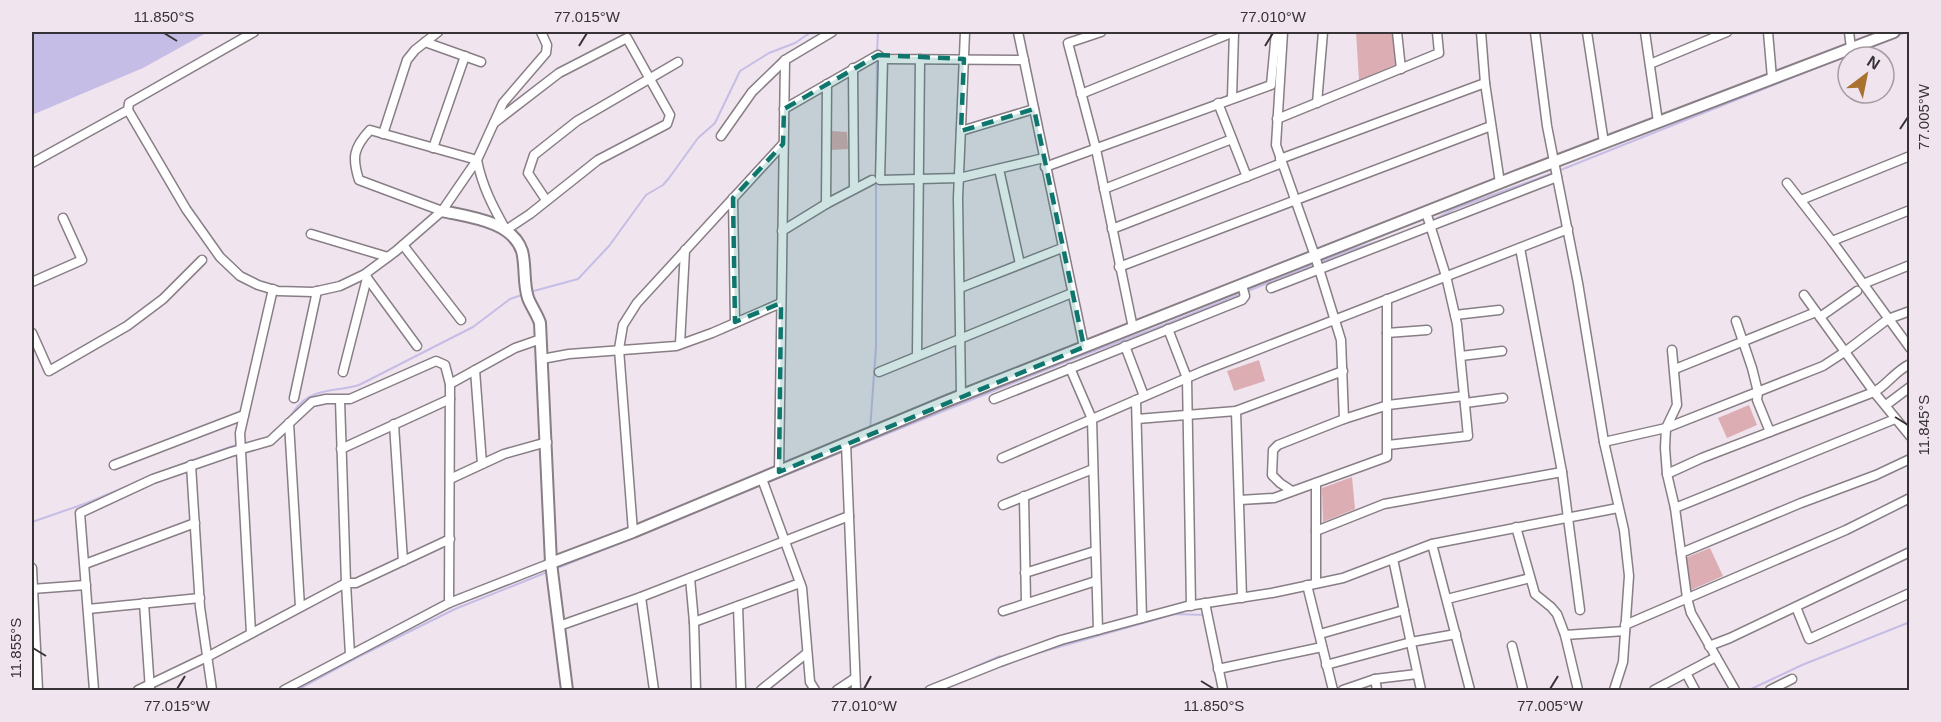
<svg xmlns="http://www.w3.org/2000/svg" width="1941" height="722" font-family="Helvetica,sans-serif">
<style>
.green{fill:#dcadb2}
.water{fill:#c6bde6}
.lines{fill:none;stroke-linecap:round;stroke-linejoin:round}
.stream{stroke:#c6bde6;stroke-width:2}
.minor-casing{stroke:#887e86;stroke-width:11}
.tertiary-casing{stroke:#887e86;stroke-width:14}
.minor{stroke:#fff;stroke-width:8}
.tertiary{stroke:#fff;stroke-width:10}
.marked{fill:#0f766e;fill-opacity:0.2;stroke:#0f766e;stroke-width:4.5;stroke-dasharray:12 8;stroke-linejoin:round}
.ticks{fill:none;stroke:#363235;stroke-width:2}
.neatline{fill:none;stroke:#363235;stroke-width:2}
.ticks-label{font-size:15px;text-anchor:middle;fill:#363235}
</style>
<rect width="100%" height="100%" fill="#f0e5ee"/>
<g class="green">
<polygon points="1356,32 1393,32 1395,65 1359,80"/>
<polygon points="831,131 847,132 848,149 830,150"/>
<polygon points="1259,360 1265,381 1234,391 1227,371"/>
<polygon points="1749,405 1757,425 1727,438 1718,418"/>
<polygon points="1352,477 1355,509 1323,522 1322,488"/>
<polygon points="1710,548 1723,576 1691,590 1685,558"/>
</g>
<polygon class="water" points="32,32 208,32 143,68 32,115"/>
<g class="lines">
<g class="stream">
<polyline points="1898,35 1906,32"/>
<polyline points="877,53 878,32"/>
<polyline points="876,167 877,58"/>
<polyline points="1558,171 1851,54"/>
<polyline points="1430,222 1454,209 1553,173"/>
<polyline points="1321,262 1345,252 1389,238"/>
<polyline points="530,292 578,279 609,246 646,195 663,185 669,178 698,138 715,123 740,71 769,53 795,43 811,32"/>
<path d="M288 419C292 415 295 408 300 404 315 388 340 391 359 385L473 327 510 299 522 295"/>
<polyline points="870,430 876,347 876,178"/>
<polyline points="849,449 1073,359 1156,328 1315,264"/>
<polyline points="157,473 233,446 260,440"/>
<polyline points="766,483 844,451"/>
<polyline points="32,522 87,503 130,485"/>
<polyline points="652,530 761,485"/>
<polyline points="555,569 625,541"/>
<polyline points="1034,654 1175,614 1205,615 1205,617"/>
<polyline points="957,675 1000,656 1002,659"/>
<polyline points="297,690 358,657 455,609 550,571"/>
<polyline points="920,690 929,687"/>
<polyline points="1749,690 1802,665 1910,622"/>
</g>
<defs>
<g id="minor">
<polyline points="1018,32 1084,347"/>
<polyline points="1101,32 1068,43 1096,149 1133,328"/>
<polyline points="1283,32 1276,145 1315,256 1341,340 1344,419"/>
<polyline points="1397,32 1401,69"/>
<polyline points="1481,32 1485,83 1500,183"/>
<polyline points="1535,32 1547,126 1578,283 1604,442 1624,530 1629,576 1623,662 1614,690"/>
<polyline points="1587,32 1604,143"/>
<polyline points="1645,32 1658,122"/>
<polyline points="1768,32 1772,78"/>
<polyline points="1849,32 1851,48"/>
<polyline points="425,42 481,62"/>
<polyline points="883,59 880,180 959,178 1044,158"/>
<polyline points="1650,64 1727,32"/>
<polyline points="853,68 854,189"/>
<polyline points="1081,94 1234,32"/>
<polyline points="1232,97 1234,32"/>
<polyline points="1218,103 1247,177"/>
<polyline points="1317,103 1323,32"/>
<polyline points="784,109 878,55 883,59 1024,60"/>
<polyline points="128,110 186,209 220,257 240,276 258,285 278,291 313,292 340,286 365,274 396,251 442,211 477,160 503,103 546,53 547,45 541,32"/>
<polyline points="1277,119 1439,53 1437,32"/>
<polyline points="961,131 1034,109"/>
<polyline points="383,134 407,60 415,50 438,32"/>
<polyline points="721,136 752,92 785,60 832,32"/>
<polyline points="433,148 465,56"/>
<polyline points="1280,159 1485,83"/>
<polyline points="32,163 128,110 129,103 254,32"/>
<polyline points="1045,167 1271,85 1276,32"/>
<polyline points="999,169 1020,264"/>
<polyline points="1787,183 1832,241 1910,348"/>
<polyline points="1104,189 1232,139"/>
<polyline points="733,198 735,322"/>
<polyline points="546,200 528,173 534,155 577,121 678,62"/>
<polyline points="1801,200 1910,156"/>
<polyline points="826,204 827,84"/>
<path d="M442 211 359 180C352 158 353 148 370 130L477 160C482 186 493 207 506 230L530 214 598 160 667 124 670 115 627 38 559 73 494 123"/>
<polyline points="1112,229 1282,163"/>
<polyline points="782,231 826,204 872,180"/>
<polyline points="311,234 388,257"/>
<polyline points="1832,241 1910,210"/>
<polyline points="403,245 461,320"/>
<polyline points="1520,248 1562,472 1580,610"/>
<polyline points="1119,267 1491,126"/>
<polyline points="365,275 417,346"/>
<polyline points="32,282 82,260 63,218"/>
<polyline points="1863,284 1910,265"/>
<polyline points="960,288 1062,248"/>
<polyline points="1271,288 1557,177"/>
<polyline points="1804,295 1874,392 1910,436"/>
<polyline points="1455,315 1499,310"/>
<polyline points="1820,317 1857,291"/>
<polyline points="1736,321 1752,368 1758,392 1757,400 1770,432"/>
<polyline points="1168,329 1187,378 1191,606"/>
<polyline points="32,333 49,371 127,326 163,299 202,260"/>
<polyline points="1387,333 1427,330"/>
<polyline points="680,344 685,250"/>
<polyline points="1125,346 1144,396"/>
<polyline points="1672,350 1677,405 1666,428 1665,448 1667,474 1675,508 1687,598 1691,613 1735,690"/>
<polyline points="917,355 920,59"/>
<polyline points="1461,356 1502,351"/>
<polyline points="542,359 569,354 676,346 712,333 781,303"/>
<polyline points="1070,368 1092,419 1098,630"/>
<polyline points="1675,369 1816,312"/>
<polyline points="475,370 482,464"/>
<polyline points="343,372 367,278"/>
<polyline points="879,372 1072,293"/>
<polyline points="450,384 515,348 541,339"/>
<polyline points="961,395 958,198 965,32"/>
<polyline points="294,398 317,291"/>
<polyline points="994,399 1242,300 1245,296 1242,285"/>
<polyline points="340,400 346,583 350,655"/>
<polyline points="1136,400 1142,618"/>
<polyline points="1465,403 1503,398"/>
<polyline points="1886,405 1910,387"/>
<polyline points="1236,411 1242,598"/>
<polyline points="1137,419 1236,411 1343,371"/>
<polyline points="289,423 300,607"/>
<polyline points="394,424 403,561"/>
<polyline points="1604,442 1666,428 1823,366 1846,351 1888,319 1910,311"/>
<polyline points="846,443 856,690"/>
<polyline points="1388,445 1468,436 1457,324 1446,276 1426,212"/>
<polyline points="341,449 450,399"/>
<polyline points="1002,458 1203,371 1568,229"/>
<polyline points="114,465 244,415"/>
<polyline points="191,465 200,607 212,690"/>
<polyline points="779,472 785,60"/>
<path d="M1667 474 1702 458 1874 392C1887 385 1894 372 1910 364"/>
<polyline points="450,479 504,454 547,442"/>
<polyline points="762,479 802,588 810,682 815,690"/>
<polyline points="1316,483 1316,583"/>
<polyline points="1292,491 1280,483 1272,475 1273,450 1278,445 1344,419 1388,405 1464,396"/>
<polyline points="1024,496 1026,602"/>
<polyline points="1240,500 1274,498 1387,457 1387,299"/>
<polyline points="1003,505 1093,469"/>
<polyline points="1675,508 1895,419"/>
<polyline points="1516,527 1535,594 1551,607 1557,614 1565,635 1578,690"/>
<polyline points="1316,531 1384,504 1562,472"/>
<polyline points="633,532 619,349 623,325 637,303 783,144"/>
<polyline points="1432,544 1470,690"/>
<polyline points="1681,553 1801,503 1876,475 1910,459"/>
<polyline points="1393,559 1421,690"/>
<polyline points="85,564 195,523"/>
<polyline points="32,568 38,690"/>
<polyline points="1025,573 1095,551"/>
<polyline points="690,578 694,622 696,690"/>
<polyline points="1307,585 1333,690"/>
<polyline points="32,589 86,585"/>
<polyline points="641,597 654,690"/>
<polyline points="1447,599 1530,578"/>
<polyline points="144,603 150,690"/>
<polyline points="1205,603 1223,690"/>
<polyline points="738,606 741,690"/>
<polyline points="1796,607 1809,639 1910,593"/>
<polyline points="88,609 200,598"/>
<polyline points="1003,611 1096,581"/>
<polyline points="694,622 800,583"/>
<polyline points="1625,625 1846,530 1910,498"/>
<polyline points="559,626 641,597 849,516"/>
<polyline points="251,633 240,433 273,289"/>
<polyline points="1320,634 1404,610"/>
<polyline points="1565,635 1625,631"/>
<polyline points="1512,646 1523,690"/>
<polyline points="1709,646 1730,638 1910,552"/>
<polyline points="1326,665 1411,642 1456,634"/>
<polyline points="1218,669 1322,647"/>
<polyline points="1686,673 1695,690"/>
<polyline points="1375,679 1377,690"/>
<polyline points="94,690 80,513 153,479 231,452 270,441 312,402 326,399 350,399 436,361 445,365 450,384 449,603"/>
<polyline points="138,690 207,657 346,583 356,583 450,539"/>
<polyline points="284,690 449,603 551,563"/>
<polyline points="761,690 807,653"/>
<polyline points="837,690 855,678"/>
<polyline points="930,690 1000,662 1061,640 1098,630 1187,606 1272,593 1343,578 1432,544 1618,508"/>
<polyline points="1343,690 1375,679 1417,674"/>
<polyline points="1654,690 1716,657"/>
<polyline points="1770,690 1792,679"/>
</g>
<g id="tertiary">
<path d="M442 211C469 217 512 221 522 251 526 266 523 283 528 298 531 306 537 314 540 323L551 563 567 690"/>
<polyline points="551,563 633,532 947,401 1517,176 1894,32"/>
</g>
</defs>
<use href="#minor" class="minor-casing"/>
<use href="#tertiary" class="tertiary-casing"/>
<use href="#minor" class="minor"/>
<use href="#tertiary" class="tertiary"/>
</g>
<path class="marked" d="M878 55 964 59 961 131 1034 109 1084 347 779 472 781 303 735 322 733 198 783 144 784 109Z"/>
<path class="ticks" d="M164 33 177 41M579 46 587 33M1265 46 1273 33M1900 129 1908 117M1895 417 1908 425M33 648 46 656M1201 681 1214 689M177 689 185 676M864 689 871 676M1550 689 1558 676"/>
<rect width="1941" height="722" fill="none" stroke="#f0e5ee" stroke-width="66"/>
<g transform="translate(1866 75) rotate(32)"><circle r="28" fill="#f0e5ee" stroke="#a69da4" stroke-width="1.5"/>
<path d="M0-4.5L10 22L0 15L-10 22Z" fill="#a9722e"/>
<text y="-9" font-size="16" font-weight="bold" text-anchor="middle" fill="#363235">N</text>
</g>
<rect x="33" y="33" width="1875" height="656" class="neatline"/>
<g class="ticks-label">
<text x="164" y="22">11.850°S</text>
<text x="587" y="22">77.015°W</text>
<text x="1273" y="22">77.010°W</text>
<text transform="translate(1924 117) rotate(-90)" y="5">77.005°W</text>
<text transform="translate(1924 425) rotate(-90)" y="5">11.845°S</text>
<text transform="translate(16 648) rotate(-90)" y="5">11.855°S</text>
<text x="177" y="711">77.015°W</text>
<text x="864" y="711">77.010°W</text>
<text x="1214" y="711">11.850°S</text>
<text x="1550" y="711">77.005°W</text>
</g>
</svg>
